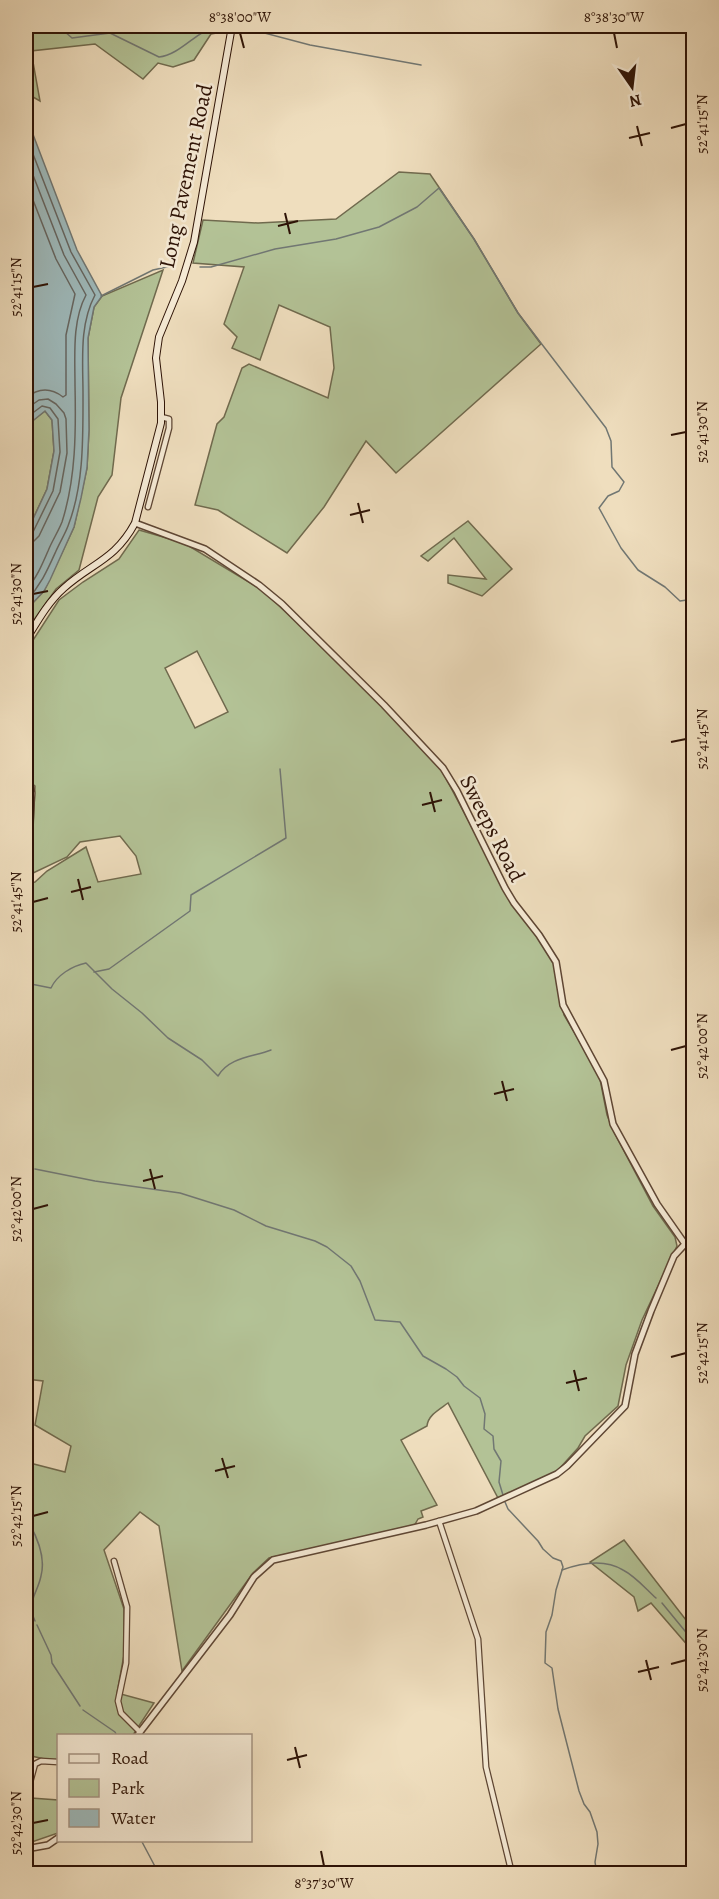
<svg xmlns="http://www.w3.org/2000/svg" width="719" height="1899" font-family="Alegreya,serif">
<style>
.green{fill:#b3c296;stroke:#706a4e;stroke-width:1.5;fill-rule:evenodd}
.water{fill:#9ebabc;stroke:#717773;stroke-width:1.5}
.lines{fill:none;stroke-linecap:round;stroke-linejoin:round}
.shore{stroke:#666661;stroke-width:1.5}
.stream{stroke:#717773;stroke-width:1.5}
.minor-casing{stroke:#5e4634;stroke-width:7}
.tertiary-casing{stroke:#5e4634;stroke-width:8}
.secondary-casing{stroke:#2e1306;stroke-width:8}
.minor{stroke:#f5ead5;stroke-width:4.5}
.tertiary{stroke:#f5ead5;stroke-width:5}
.secondary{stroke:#f5ead5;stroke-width:6}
.ticks{fill:none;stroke:#2e1306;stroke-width:2}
.labels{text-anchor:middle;stroke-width:5;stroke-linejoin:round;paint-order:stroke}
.street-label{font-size:22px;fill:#2e1306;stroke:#f5ead5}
.neatline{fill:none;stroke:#2e1306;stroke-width:2}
.ticks-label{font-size:15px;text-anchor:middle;fill:#2e1306}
</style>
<rect width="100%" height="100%" fill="#efdebe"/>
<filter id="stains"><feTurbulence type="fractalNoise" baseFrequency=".00333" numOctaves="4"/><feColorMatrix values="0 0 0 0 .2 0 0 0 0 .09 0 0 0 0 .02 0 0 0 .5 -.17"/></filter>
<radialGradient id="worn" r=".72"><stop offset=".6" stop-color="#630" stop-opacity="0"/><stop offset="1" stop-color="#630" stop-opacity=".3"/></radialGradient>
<g class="green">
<polygon points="26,26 228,26 227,31 211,34 194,60 173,67 158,63 143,79 95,44 31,51 40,101 26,93"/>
<polygon points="399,172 430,174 474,239 518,313 541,344 396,473 366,441 324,507 287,553 218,510 195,505 217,424 224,417 242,368 249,364 328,398 334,368 330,327 279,305 260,360 232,348 237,337 224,324 244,267 193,263 203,220 258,223 336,219"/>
<polygon points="163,270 121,398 112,475 98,497 79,570 56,589 26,631 26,610 44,591 74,527 87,468 89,430 88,338 94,307 102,296"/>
<polygon points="45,411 52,420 54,451 47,489 26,534 26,429 28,424"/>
<polygon points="468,521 512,569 482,596 448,583 448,575 486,579 454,538 428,561 421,556"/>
<path d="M139 530 184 543 262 590 329 652 393 717 442 771 501 882 553 961 564 1015 599 1074 607 1115 614 1132 653 1206 675 1237 677 1246 642 1320 626 1365 618 1406 585 1436 578 1448 559 1469 551 1476 498 1498 448 1403C440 1409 428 1415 427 1426L401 1440 437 1505 421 1511 423 1517 418 1519 414 1526 269 1558 253 1573 182 1671 159 1526 140 1512 104 1550 124 1609V1655L117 1693 154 1703 133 1735 58 1736V1762L31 1756 26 1780V1462L65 1472 71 1446 35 1425 43 1381 26 1379V851L28 852 26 884 35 882 47 871 86 847 98 882 141 874 136 856 120 836 80 842 67 857 31 874 35 786 26 778V651L59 600 83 582 119 559ZM197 651 228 712 195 728 165 668Z"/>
<polygon points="624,1540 693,1629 693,1649 690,1648 651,1603 638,1611 634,1597 590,1562"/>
<polygon points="31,1798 58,1800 58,1833 26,1844 26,1803"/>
</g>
<polygon class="water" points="26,116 77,250 102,296 94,307 88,338 89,430 87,468 81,498 74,527 50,580 44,591 26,610 26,534 47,489 54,451 52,420 45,411 29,424 26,429"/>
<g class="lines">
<g class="shore">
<path d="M26 136 71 252 95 295C79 325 83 361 83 394 83 437 84 485 68 526 65 534 60 542 56 551 47 571 41 585 26 601"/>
<path d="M26 157 64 255 86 295C72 321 75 355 75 385 76 431 76 478 62 522 58 532 52 541 48 551 42 565 36 579 26 590"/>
<path d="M26 182 56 259 75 294 66 335V395L63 397C50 387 38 388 26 398"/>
<polyline points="26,409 39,400 48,399 56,404 64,413 66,419 67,453 60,492 39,536 34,541 26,542"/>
<polyline points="26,418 42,406 50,408 58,419 60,452 53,491 33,532 26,535"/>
</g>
<g class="stream">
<polyline points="238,26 310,45 421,65"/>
<path d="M26 36C35 24 50 32 64 31L72 38 110 33 159 57C180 55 196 31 217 26"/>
<polyline points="200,267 211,267 275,249 336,239 379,227 417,207 439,188 474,239 518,313 606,428 611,441 612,467 624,482 619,491 608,496 599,508 621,548 638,570 665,587 680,601 694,599"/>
<polyline points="101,296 153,270 171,266"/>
<polyline points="94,972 109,969 190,911 191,895 286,838 280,769"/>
<path d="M26 983 51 988C57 975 72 966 86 963L112 989 142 1013 168 1038 202 1060 218 1076C229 1057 253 1057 271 1050"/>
<polyline points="26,1168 29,1168"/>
<polyline points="35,1169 95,1181 180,1193 234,1210 266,1226 315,1241 327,1247 351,1266 360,1281 375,1320 400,1322 423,1356 446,1369 457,1377 464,1386 480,1398 485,1414 484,1429 493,1436 494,1449 501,1461 499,1482 503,1495"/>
<polyline points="505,1502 508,1509 538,1541 543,1549 553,1558 561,1561 563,1567 556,1590 552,1615 546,1632 545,1663 552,1668 558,1709 579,1791 584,1804 590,1812 597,1832 598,1844 595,1862 597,1874"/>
<path d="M26 1518C36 1534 46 1557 41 1576 37 1595 26 1601 35 1621"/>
<path d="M562 1570C581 1563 605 1559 623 1570 635 1576 646 1589 656 1598"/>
<polyline points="662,1603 694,1642"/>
<polyline points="37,1625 51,1655 52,1663 80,1706"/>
<polyline points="83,1710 115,1732 117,1736"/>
<polyline points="141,1840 159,1874"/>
</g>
<defs>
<g id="minor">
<polyline points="148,507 169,428 169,419 161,417"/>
<polyline points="26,782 31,787 32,793 29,848"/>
<polyline points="685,1244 694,1254"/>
<polyline points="439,1521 478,1639 486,1767 512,1874"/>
<polyline points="114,1561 127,1607 126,1663 118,1701 121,1713 140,1732"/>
<polyline points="26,1797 35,1764 41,1761 58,1762"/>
</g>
<g id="tertiary">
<polyline points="135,523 205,549 259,585 282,604 384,705 443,768 457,791 505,888 514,903 539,935 556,962 563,1005 604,1081 613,1124 657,1204 685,1244 674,1256 651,1311 635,1354 625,1406 567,1466 557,1474 476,1511 426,1525 273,1560 254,1577 230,1615 137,1736"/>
<polyline points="26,1849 48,1845 58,1838"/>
</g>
<path id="secondary" d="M26 640C37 622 48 602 64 588 92 563 115 560 135 523L161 423V402L156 358 159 337 182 281 194 242 232 26"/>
</defs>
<use href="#minor" class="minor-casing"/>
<use href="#tertiary" class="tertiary-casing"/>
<use href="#secondary" class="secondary-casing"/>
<use href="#minor" class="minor"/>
<use href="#tertiary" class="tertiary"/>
<use href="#secondary" class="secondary"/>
</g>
<path class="ticks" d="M240 33 244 48M614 33 617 48M637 126 642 146M671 128 686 124M629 138 650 133M285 213 290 234M278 226 298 221M33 287 48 284M671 435 686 432M358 503 363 523M350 515 370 510M33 594 48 591M671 742 686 739M430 792 435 812M422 805 442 800M78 879 83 900M71 892 91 887M33 902 48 898M671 1050 686 1046M502 1081 507 1101M494 1094 514 1089M150 1169 155 1189M143 1181 163 1176M33 1209 48 1205M671 1357 686 1353M574 1370 579 1391M566 1383 587 1378M222 1458 228 1478M215 1471 235 1466M33 1516 48 1512M646 1660 651 1680M671 1664 686 1660M638 1672 659 1667M295 1747 300 1768M287 1760 307 1755M33 1823 48 1820M321 1851 324 1866"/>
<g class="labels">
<g class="street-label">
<text transform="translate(185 176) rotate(-78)" y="8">Long Pavement Road</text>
<text transform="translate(493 828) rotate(63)" y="8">Sweeps Road</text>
</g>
</g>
<rect width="719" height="1899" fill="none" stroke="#efdebe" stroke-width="66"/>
<rect x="57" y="1734" width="195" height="108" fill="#f5ead5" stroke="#a59482" stroke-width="1.5"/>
<rect x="69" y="1754" width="30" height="9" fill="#f5ead5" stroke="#a59482" stroke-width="1.5"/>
<text x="111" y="1764" font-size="18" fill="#2e1306">Road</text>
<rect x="69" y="1779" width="30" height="18" fill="#b3c296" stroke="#a59482" stroke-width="1.5"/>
<text x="111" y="1794" font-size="18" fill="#2e1306">Park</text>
<rect x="69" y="1809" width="30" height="18" fill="#9ebabc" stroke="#a59482" stroke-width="1.5"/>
<text x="111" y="1824" font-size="18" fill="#2e1306">Water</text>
<g transform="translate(632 87) rotate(166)" stroke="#f5ead5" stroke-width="4.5" paint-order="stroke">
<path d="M0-4.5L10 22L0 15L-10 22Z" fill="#2e1306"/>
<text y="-9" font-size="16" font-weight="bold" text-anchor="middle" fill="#2e1306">N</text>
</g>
<rect x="33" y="33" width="653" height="1833" class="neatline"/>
<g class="ticks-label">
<text x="240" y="22">8°38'00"W</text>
<text x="614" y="22">8°38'30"W</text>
<text transform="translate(702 124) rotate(-90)" y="5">52°41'15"N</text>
<text transform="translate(16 287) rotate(-90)" y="5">52°41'15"N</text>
<text transform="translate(702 432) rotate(-90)" y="5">52°41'30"N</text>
<text transform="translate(16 594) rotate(-90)" y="5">52°41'30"N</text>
<text transform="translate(702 739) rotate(-90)" y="5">52°41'45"N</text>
<text transform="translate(16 902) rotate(-90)" y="5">52°41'45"N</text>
<text transform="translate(702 1046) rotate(-90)" y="5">52°42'00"N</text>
<text transform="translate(16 1209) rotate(-90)" y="5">52°42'00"N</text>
<text transform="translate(702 1353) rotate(-90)" y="5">52°42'15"N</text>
<text transform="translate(16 1516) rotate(-90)" y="5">52°42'15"N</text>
<text transform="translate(702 1660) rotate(-90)" y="5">52°42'30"N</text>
<text transform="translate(16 1823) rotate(-90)" y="5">52°42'30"N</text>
<text x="324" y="1888">8°37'30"W</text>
</g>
<rect width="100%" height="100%" filter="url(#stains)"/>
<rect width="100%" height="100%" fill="url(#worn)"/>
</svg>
